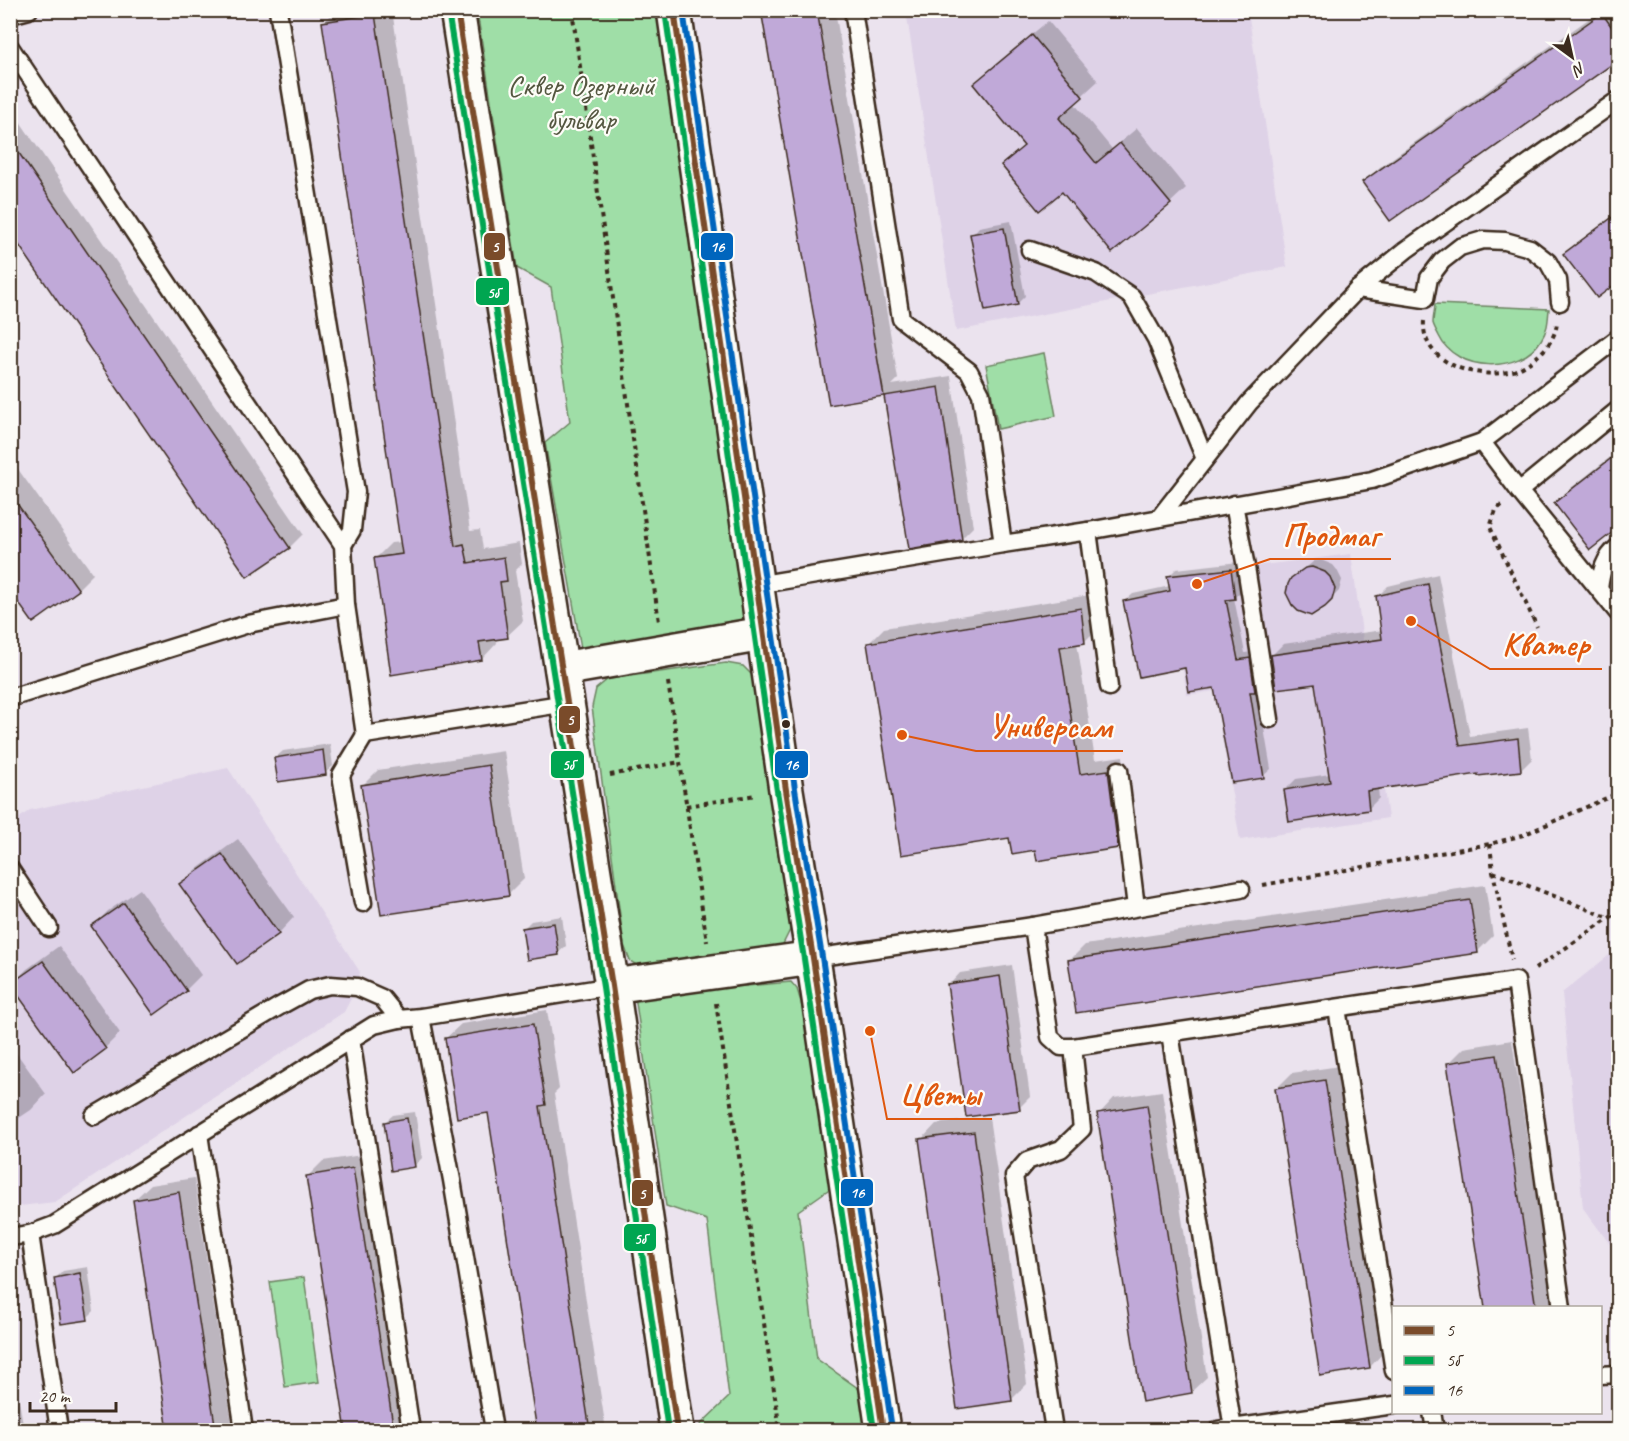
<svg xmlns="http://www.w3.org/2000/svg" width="1629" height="1441" font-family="Caveat,sans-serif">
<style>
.built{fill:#ded2e7}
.green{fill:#9fdea7;stroke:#6d8462;stroke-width:1.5}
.shadow{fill:#0003}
.building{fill:#c0a9d8;stroke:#3b2a1e;stroke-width:1.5}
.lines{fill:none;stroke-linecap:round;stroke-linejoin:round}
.lane-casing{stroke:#3b2a1e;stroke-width:21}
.secondary-casing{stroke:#3b2a1e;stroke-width:38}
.path{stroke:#3b2a1e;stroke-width:4;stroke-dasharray:4.5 4.5;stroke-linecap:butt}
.lane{stroke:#fdfcf7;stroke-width:16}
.secondary{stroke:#fdfcf7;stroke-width:33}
.bus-1-casing{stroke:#fdfcf7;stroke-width:10}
.bus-2-casing{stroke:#fdfcf7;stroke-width:10}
.bus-3-casing{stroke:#fdfcf7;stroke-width:10}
.bus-1{stroke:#7a4b2a;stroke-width:6}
.bus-2{stroke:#00a651;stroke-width:6}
.bus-3{stroke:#0065bd;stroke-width:6}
.bus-dot{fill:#3b2a1e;stroke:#fdfcf7;stroke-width:2}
.labels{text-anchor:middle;stroke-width:4.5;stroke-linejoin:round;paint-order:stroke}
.park-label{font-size:30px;fill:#545740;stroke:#fdfcf7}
.leader{fill:none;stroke:#df570d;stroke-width:2}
.callout-dot{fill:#df570d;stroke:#fdfcf7;stroke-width:2}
.callout-label{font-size:32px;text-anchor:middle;font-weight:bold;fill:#df570d;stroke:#fdfcf7;stroke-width:4.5;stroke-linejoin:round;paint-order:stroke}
.line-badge{stroke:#fdfcf7;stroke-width:2}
.badge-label{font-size:16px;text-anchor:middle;font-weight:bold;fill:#fff}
</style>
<rect width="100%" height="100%" fill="#ebe3ee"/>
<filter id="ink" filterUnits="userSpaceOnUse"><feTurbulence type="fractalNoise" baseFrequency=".0167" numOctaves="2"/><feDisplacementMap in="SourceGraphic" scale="12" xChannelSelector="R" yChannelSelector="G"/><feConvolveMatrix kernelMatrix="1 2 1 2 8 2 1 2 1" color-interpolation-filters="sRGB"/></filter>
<g filter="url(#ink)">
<g class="built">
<polygon points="906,11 1248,11 1287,267 956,331"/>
<polygon points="1351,554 1388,818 1240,840 1214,691 1187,695 1173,607 1235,599 1231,569"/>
<polygon points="228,768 360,972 357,987 344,1012 55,1202 11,1207 10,825 30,810"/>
<polygon points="1618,948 1618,1255 1583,1208 1562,993"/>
</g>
<g class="green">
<polygon points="477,11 657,11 747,622 582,654 545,443 570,422 551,287 517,268"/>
<path d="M1435 304 1549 309C1548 320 1548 330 1541 340 1521 374 1456 373 1439 336 1437 332 1434 327 1433 323 1433 317 1435 310 1435 304Z"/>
<polygon points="1044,353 1056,416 998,429 986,365"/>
<polygon points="726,663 743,666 754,677 793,924 782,946 643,969 630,961 624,945 592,707 596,689 608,679"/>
<polygon points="791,982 797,989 801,1002 835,1185 798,1211 817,1359 869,1396 873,1430 701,1430 700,1425 729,1397 707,1220 666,1206 635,996"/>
<polygon points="304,1277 319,1382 285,1387 270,1282"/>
</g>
<g class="shadow">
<polygon points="336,10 392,10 470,531 480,530 483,549 519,543 522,564 515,571 523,621 507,636 496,638 497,643 482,659 375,559 391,543 402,542 323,23"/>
<polygon points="763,10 835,10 898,379 892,385 951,376 973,527 961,539 910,547 885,394 830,403"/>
<polygon points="1601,10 1618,10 1618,58 1390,219 1364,182 1380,167"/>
<polygon points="1048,21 1098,81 1074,103 1112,149 1137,128 1186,188 1170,203 1113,251 1062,189 1003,165 1025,145 975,84 990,69"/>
<polygon points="10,107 303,534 290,547 248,575 10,229"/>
<polygon points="1618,214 1618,281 1598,296 1565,254"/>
<polygon points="1011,221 1025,296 1018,303 972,235 979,227"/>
<polygon points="1618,451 1618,526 1591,548 1556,504 1571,488"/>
<polygon points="10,458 93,574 78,589 10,588"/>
<polygon points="1321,560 1333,565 1337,570 1342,580 1339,591 1333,597 1293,579 1314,561"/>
<polygon points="1239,562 1242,590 1234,598 1245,653 1257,651 1257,687 1271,769 1263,776 1215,686 1186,666 1125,601 1133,594 1170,586 1168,577 1176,569"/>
<polygon points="1438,574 1470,736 1528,728 1532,759 1521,770 1479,772 1378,788 1379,798 1368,809 1285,790 1296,779 1330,774 1316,682 1272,655 1283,644 1383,630 1377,597 1388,586"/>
<polygon points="1096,594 1100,626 1084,642 1077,643 1095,760 1123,756 1133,831 1117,846 1037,848 1010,836 869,643 884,628"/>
<polygon points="330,744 333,766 325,773 275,758 283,751"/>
<polygon points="504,751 524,879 508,895 363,785 378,770"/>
<polygon points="238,839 294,917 279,933 237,962 181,884 197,869"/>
<polygon points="1485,885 1493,936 1477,952 1070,960 1085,945"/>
<polygon points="140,889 201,975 186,990 93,926 108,911"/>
<polygon points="562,916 566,946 558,953 524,928 531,921"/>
<polygon points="59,946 120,1033 105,1048 12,984 27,969"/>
<polygon points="1012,965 1030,1097 1019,1108 949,985 960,973"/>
<polygon points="547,1010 559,1089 554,1094 606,1430 539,1430 489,1111 446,1038 461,1024"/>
<polygon points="1512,1040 1553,1308 1486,1308 1448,1064 1464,1048"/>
<polygon points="10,1044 46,1094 31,1110 10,1124"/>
<polygon points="1340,1066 1385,1351 1370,1367 1277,1088 1292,1073"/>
<polygon points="1162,1091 1207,1377 1191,1392 1099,1114 1114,1098"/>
<polygon points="415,1112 422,1158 414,1166 385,1122 393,1115"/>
<polygon points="989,1117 1027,1384 1011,1400 921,1140 936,1124"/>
<polygon points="368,1154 411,1430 347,1430 308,1176 323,1161"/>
<polygon points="194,1178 233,1430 169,1430 134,1200 150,1185"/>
<polygon points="88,1267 94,1311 87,1318 56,1278 63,1271"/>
<polygon points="10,1347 24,1430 10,1430"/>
<polygon points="1618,1422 1618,1430 1502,1430"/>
</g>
<g class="building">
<polygon points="761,10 817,10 884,396 829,405"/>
<polygon points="1602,13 1618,36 1618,60 1390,221 1362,182"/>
<polygon points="375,14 455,546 464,544 468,563 504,557 507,581 500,582 508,638 479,642 482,660 391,675 374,558 402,554 322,22"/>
<polygon points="1032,35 1083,97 1059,118 1096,163 1120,143 1171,204 1112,253 1062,192 1039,211 1001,165 1024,146 973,84"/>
<polygon points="10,140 290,548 247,577 10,232"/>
<polygon points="1618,213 1618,282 1597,298 1563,254"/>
<polygon points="1004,228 1018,305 985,311 970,234"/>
<polygon points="939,387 962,540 909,549 884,396"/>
<polygon points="1618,453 1618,528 1590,550 1554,503"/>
<polygon points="10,494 79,590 33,623 10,591"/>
<polygon points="1312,567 1325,572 1330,577 1335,589 1332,600 1325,607 1311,616 1298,611 1292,605 1286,593 1288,584 1291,578 1305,568"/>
<polygon points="1231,569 1235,599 1226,600 1238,660 1250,658 1255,692 1250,692 1264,778 1232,783 1214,688 1189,692 1185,668 1139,677 1123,601 1170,591 1167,576"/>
<polygon points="1428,584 1460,746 1518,738 1521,771 1478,776 1478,774 1367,791 1369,810 1289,822 1284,790 1330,782 1315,684 1276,689 1271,655 1382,639 1376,596"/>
<polygon points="1081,608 1085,643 1060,647 1080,774 1108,770 1118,848 1037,861 1035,850 1012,854 1009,838 901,855 867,643"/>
<polygon points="323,750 326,775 278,782 274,758"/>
<polygon points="489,765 509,896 381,915 361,785"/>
<polygon points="222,854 279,934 237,964 179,884"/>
<polygon points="1470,900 1478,953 1076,1013 1068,960"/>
<polygon points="124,903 187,991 154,1015 91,926"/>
<polygon points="554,923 559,955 527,960 522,928"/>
<polygon points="43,961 106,1049 74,1073 10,984"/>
<polygon points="1000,976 1020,1110 966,1117 947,984"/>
<polygon points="533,1024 546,1105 540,1106 590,1431 537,1431 488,1113 457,1118 445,1038"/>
<polygon points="1497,1055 1536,1308 1485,1308 1447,1063"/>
<polygon points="1325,1080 1370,1368 1320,1376 1275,1088"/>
<polygon points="1147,1105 1192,1393 1142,1402 1097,1113"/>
<polygon points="407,1118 415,1167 391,1171 384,1122"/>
<polygon points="974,1132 1012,1401 957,1409 919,1139"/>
<polygon points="353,1168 394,1431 346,1431 306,1176"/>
<polygon points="179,1192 216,1431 168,1431 133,1200"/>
<polygon points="80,1273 88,1320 61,1324 54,1278"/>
</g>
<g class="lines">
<defs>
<g id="lane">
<polyline points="278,10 356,492 352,530 343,545"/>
<polyline points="853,10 901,319 969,371 981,394 1003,544"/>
<polyline points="10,15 29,10"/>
<polyline points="10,47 343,545 346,605 365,735 567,703"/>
<polyline points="1030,250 1096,273 1132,297 1156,339 1205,459"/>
<polyline points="1358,289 1425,299 1429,278 1442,261 1460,247 1483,240 1505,241 1530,248 1548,262 1558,280 1560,302"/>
<polyline points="1482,442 1519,491 1618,613"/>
<polyline points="1519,491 1618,410"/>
<polyline points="1234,504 1246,567 1270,719"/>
<polyline points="1159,518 1249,403 1358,289 1406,250 1618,100"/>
<polyline points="1088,531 1109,687"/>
<polyline points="756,585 1003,544 1088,531 1372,480 1482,442 1618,338"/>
<path d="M1599 589C1601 572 1604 558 1618 547"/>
<polyline points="10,698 248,624 346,605"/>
<polyline points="1119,770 1136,907"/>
<polyline points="10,869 49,928"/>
<polyline points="363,903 341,775 365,735"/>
<polyline points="1033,926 1241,889"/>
<polyline points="813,958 1033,926 1050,1037 1061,1047 1073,1047 1516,981 1562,1308"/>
<polyline points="1337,1008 1394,1371"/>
<polyline points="421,1017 452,1180 494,1430"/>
<polyline points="1170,1033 1233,1429"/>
<polyline points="351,1039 411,1430"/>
<polyline points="94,1116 280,1006 309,990 330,985 357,987 382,998 399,1019"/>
<polyline points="199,1134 244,1430"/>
<polyline points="30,1234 59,1430"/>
<polyline points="10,1237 30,1234 54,1225 374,1025 399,1019 421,1017 612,986"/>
<polyline points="1600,1375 1618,1374"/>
<polyline points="1432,1412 1435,1430"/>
<polyline points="1054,1430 1014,1176 1027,1161 1061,1149 1082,1129 1073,1047"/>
<polyline points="1218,1430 1394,1405"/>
</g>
<g id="secondary">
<polyline points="457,10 612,986 677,1430"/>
<polyline points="674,10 786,790 813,958 883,1430"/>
<polyline points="562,669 763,634"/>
<polyline points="612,986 813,958"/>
</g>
</defs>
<use href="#lane" class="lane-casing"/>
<use href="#secondary" class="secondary-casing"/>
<g class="path">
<polyline points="572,10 659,622"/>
<path d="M1424 321C1421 361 1469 377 1502 373 1507 372 1512 372 1516 370 1526 366 1535 359 1543 351 1550 344 1556 333 1557 323"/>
<polyline points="1502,505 1496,510 1490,527 1537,627"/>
<polyline points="668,682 707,942"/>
<polyline points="610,775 680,762"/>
<polyline points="686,806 756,795"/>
<polyline points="1490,844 1493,872 1512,960"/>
<polyline points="1493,872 1610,918"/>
<polyline points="1263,885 1490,844 1523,835 1618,793"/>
<polyline points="1535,969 1618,912"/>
<polyline points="716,1003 780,1430"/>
</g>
<use href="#lane" class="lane"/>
<use href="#secondary" class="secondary"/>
<defs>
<g id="bus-1">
<polyline points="457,10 612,986 677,1430"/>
<polyline points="674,10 786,790 813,958 883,1430"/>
</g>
<g id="bus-2">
<polyline points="448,11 603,987 668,1430"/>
<polyline points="665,11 777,791 804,959 874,1430"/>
</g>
<polyline id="bus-3" points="683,10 795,789 822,957 892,1429"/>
</defs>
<use href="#bus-1" class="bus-1-casing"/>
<use href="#bus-2" class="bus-2-casing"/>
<use href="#bus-3" class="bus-3-casing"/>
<use href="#bus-1" class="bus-1"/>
<use href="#bus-2" class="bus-2"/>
<use href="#bus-3" class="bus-3"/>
</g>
</g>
<circle class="bus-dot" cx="786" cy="724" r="5"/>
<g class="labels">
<g class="park-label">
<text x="581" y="95">Сквер Озерный<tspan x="581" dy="34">бульвар</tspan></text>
</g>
</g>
<path class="leader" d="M1197 584L1270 559H1391M1411 621L1490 669H1602M902 735L976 751H1123M870 1031L887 1119H992"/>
<g class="callout-dot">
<circle cx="1197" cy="584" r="6"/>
<circle cx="1411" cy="621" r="6"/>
<circle cx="902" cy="735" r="6"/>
<circle cx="870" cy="1031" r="6"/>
</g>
<g class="callout-label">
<text x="1331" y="546">Продмаг</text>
<text x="1546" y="655">Кватер</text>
<text x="1050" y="737">Универсам</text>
<text x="940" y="1105">Цветы</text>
</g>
<g class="line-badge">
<rect x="483" y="232" width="23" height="29" rx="6" fill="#7a4b2a"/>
<rect x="700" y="232" width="34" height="29" rx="6" fill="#0065bd"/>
<rect x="475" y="277" width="35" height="29" rx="6" fill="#00a651"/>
<rect x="558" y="705" width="23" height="29" rx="6" fill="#7a4b2a"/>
<rect x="774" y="750" width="35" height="29" rx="6" fill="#0065bd"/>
<rect x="550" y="750" width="35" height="29" rx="6" fill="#00a651"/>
<rect x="840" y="1178" width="34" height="29" rx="6" fill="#0065bd"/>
<rect x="631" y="1179" width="23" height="28" rx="6" fill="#7a4b2a"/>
<rect x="623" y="1223" width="34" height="29" rx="6" fill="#00a651"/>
</g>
<g class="badge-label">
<text x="495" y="252">5</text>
<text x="717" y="252">16</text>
<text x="493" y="298">5б</text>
<text x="570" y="725">5</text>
<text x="791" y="770">16</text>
<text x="568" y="770">5б</text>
<text x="857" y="1198">16</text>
<text x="642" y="1199">5</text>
<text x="640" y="1244">5б</text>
</g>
<rect width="1629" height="1441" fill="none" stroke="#fdfcf7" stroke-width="36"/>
<rect x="18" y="18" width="1593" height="1405" fill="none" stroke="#3b2a1e" stroke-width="2" filter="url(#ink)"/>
<rect x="1392" y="1306" width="210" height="108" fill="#fdfcf7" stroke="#afa8a0" stroke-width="1.5"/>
<rect x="1404" y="1326" width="30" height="9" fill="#7a4b2a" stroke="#afa8a0" stroke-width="1.5"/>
<text x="1446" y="1336" font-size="18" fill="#3b2a1e">5</text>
<rect x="1404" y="1356" width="30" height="9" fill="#00a651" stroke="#afa8a0" stroke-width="1.5"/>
<text x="1446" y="1366" font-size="18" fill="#3b2a1e">5б</text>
<rect x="1404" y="1386" width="30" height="9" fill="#0065bd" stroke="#afa8a0" stroke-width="1.5"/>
<text x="1446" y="1396" font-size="18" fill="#3b2a1e">16</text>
<g transform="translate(1572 57) rotate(147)" stroke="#fdfcf7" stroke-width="4.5" paint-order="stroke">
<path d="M0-4.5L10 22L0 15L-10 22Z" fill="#3b2a1e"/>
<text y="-9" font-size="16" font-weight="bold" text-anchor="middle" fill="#3b2a1e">N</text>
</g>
<path d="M30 1402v9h86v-9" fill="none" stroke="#3b2a1e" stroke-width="3"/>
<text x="39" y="1402" font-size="18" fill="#3b2a1e" stroke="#fdfcf7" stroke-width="4.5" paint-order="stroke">20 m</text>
</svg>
